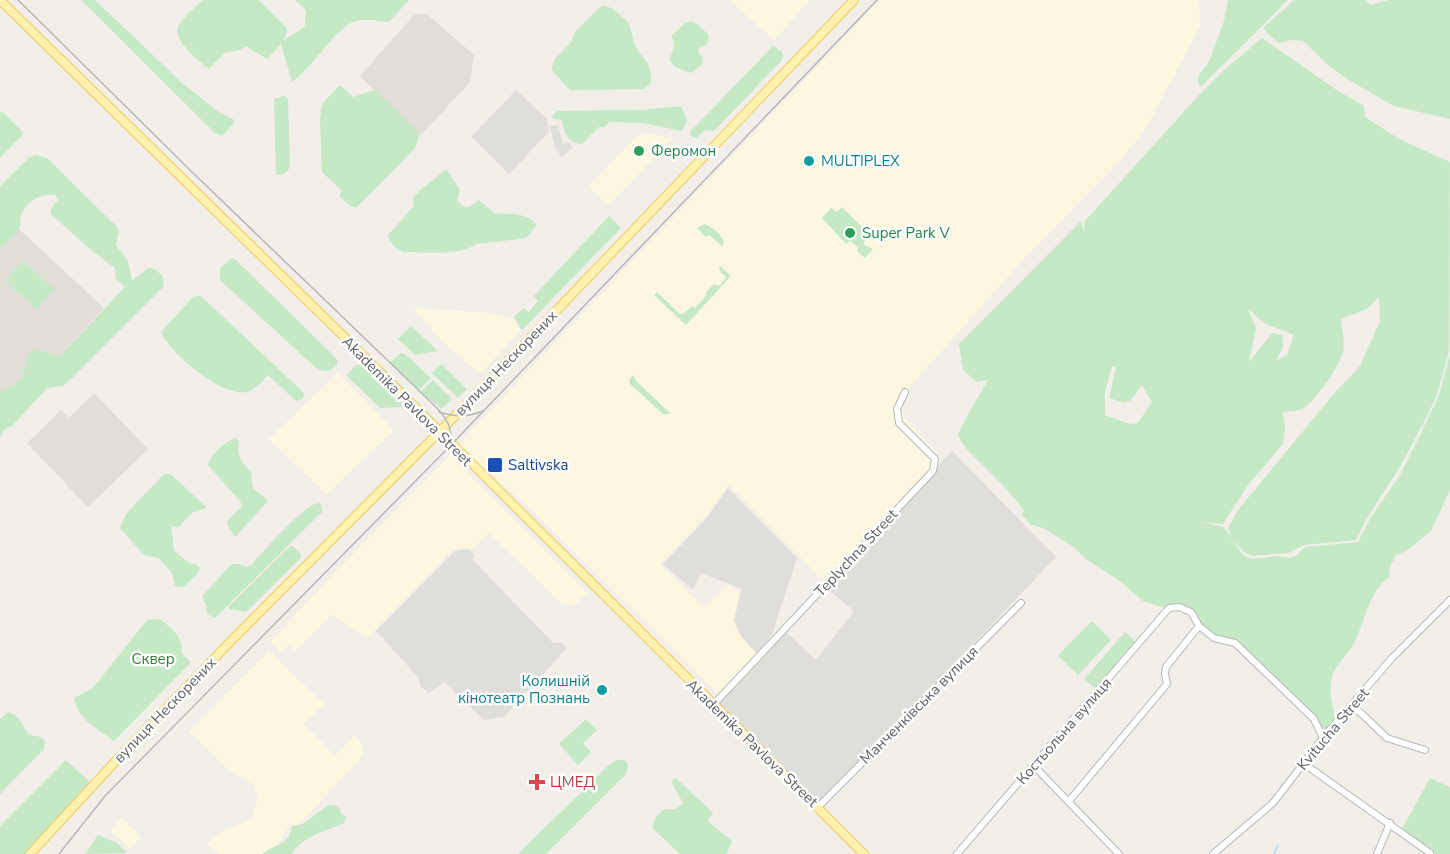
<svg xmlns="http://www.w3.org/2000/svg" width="1450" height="854" font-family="'Nunito Sans',sans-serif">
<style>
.commercial{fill:#fef7e0}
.industrial{fill:#e0deda}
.education{fill:#e1ded6}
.green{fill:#c5e8c5;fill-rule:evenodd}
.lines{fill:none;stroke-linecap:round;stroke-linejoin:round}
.stream{stroke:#aadaff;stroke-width:1.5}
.minor-casing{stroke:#b5b8bc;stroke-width:8}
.major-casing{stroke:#f2c960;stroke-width:10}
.minor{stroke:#fff;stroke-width:6}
.major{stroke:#fff2af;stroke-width:8}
.tram{stroke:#b6b7b8;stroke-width:1.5}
.leisure-dot{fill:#2e9e5b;stroke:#fff;stroke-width:2}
.culture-dot{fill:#0f9aa8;stroke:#fff;stroke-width:2}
.transit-dot{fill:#1a4fb4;stroke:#fff;stroke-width:2}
.health-dot{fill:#e0444e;stroke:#fff;stroke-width:2}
.labels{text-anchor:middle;stroke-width:5;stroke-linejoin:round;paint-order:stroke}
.leisure-label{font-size:15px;fill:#27864d;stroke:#fff;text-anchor:start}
.culture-label{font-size:15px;fill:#0d838f;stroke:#fff;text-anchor:start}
.street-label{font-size:15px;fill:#5f6368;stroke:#fff}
.transit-label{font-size:15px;fill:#164399;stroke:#fff;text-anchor:start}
.park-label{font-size:15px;fill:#348238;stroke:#fff}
.health-label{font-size:15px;fill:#be3a42;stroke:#fff;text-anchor:start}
</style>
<rect width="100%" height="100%" fill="#f1efe8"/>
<g class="commercial">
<polygon points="730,0 810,0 774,40"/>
<polygon points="880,0 1199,0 1200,26 1147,127 1118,163 1029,253 905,392 897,409 940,457 825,582 729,485 706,516 660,565 704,607 727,584 739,592 734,620 740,635 757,654 719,695 535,513 458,445"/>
<polygon points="640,133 673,138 608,206 588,187"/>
<polygon points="413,308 493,313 514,319 520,331 480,374 446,345"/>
<polygon points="338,373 394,430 327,495 269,439"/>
<polygon points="450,455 588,593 573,606 560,602 489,533 473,548 453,549 366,639 332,614 295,651 289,644 281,652 271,642 314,594"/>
<polygon points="269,651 324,704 304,724 335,756 355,735 363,745 363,756 300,823 289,826 278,844 261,854 219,854 208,844 222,831 250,820 258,800 254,785 225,767 189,732"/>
<polygon points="122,818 141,837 130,849 110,830"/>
</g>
<g class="industrial">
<polygon points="516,90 547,119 549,132 509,174 471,137"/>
<polygon points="558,125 563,145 568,142 573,148 562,157 555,148 550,127"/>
<polygon points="952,451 1056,557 821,804 718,703 785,631 816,660 854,611 825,587"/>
<polygon points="728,488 797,558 772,634 757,654 740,635 734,620 742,589 701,573 693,590 663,564 705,520"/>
<polygon points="468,549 474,554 472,559 553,643 562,643 567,648 504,717 484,720 444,682 429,693 420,686 418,677 376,631 455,551"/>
</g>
<g class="education">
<polygon points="422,14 427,14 474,55 470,82 421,135 360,76 414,15"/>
<polygon points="19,229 104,308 0,420 0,250"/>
<polygon points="94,393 148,449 88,507 27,443 61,410 69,418"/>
</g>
<g class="green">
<polygon points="81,0 95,0 182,83 217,111 233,119 234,123 222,136 215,133"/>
<path d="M203 0H259L286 27 287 31 283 42C290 35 298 33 305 26L306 10 295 0H409L389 22C377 21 368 18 356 21 336 26 312 69 292 82L281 44 267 59 246 46 240 50 225 53 209 68 206 67C197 58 171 40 179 25 184 16 196 7 203 0Z"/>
<polygon points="1228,0 1288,0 1201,87 1198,82 1199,75 1209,62 1224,21"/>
<polygon points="1294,0 1366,0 1370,5 1389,0 1450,0 1450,119 1394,106 1352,82 1329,66 1303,41 1290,40 1278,43 1263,28"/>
<path d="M602 5C611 6 622 16 628 23 632 30 632 38 635 45 643 61 652 61 651 83L644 89 570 90 553 72 552 67 555 59 572 41 574 33Z"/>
<path d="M691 21 696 23 709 35 707 44 699 48 698 52 703 58 702 64 691 73 675 67 670 61C671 50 678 47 671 36L685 23Z"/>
<path d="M1262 38 1338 91 1364 106 1365 117 1399 139 1450 162 1449 350 1437 395 1426 418 1400 467 1367 518 1356 540 1305 545 1288 553 1253 556 1245 553 1232 539 1228 528 1238 510 1332 396 1360 366 1380 321 1379 297 1367 309 1341 319C1342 329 1345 342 1343 352 1339 366 1314 404 1302 409 1296 411 1289 411 1283 412L1285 427 1283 444 1248 485 1223 524 1201 522 1224 527 1243 555 1251 559 1278 556 1289 558 1296 556 1305 547 1358 542 1371 517 1400 475 1421 433 1439 395 1450 355V490L1431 531 1406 551 1396 555 1390 567 1389 577C1366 594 1365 627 1350 650 1344 658 1335 666 1332 677 1328 690 1333 710 1337 723L1323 738 1314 719 1235 643C1215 640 1202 629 1191 612L1158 606 1143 601 1117 579 1087 560 1071 545 1043 528 1030 524 1022 515 1024 510C1012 495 999 481 985 467 972 454 967 452 958 435 966 415 978 399 988 380L977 382 963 370 959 344 1081 221 1084 233 1085 221 1198 96 1224 70ZM1248 309 1266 324 1294 335 1287 355 1276 361 1283 347 1282 335 1272 333 1249 362 1256 328ZM1112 366 1116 367 1109 398 1125 403 1131 400 1142 385 1152 402 1138 423 1130 424 1105 415V392Z"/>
<polygon points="773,46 782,52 783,57 781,61 714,131 705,130 697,138 691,136 690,132"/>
<polygon points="340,85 353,97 375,90 419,133 416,147 357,207 352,207 339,196 342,191 322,172 320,119 322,104"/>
<path d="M284 96 288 99 290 167C287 173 283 175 276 175L274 99Z"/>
<path d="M681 106 687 121 682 131 644 123 609 122 605 127H599L582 144C568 143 563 132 562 120L552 119 553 115 557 111 642 110Z"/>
<polygon points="0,112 4,113 23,132 22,135 0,158"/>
<path d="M37 155 47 158 115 225 119 230 116 245 128 261 132 281 148 268 154 269 162 275 164 286 71 379 63 386 47 388 12 426 5 429 0 437V391C9 389 21 382 24 372 27 364 26 359 31 352L38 350 60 356 125 287 116 279 115 268 92 251 51 214V209L58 200 55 195C41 193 26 201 21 215 20 219 21 225 19 229 16 236 5 244 0 250V186L30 157Z"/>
<path d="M446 169 460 190 457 200 463 207H469L479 200 495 214C509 213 528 213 537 225L526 238 476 244C461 256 422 252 403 252 396 248 389 243 388 235L414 206 413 199 415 195Z"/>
<polygon points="842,207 867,232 865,234 866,236 864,245 873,249 865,258 857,251 858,248 851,241 846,244 822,218 831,208 837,212"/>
<polygon points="609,216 621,228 522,330 514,317 523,308 529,312 538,301 534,296"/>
<path d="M704 224C712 226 722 235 724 242L722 246 709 235 706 237 697 228Z"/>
<path d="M232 258 236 260 334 356 337 360V365C329 373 324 373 315 367L220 280V268Z"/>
<polygon points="23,261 54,289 36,309 5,281"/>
<polygon points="719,265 731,276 686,325 654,295 657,292 680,314 683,314 692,306 695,308 707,295 705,293 714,284 719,286 726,278 720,271"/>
<path d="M198 296 202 297 304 393 303 399 296 401 268 375C262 381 256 390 246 392 223 397 169 353 161 332L193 297Z"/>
<polygon points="411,326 438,351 415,355 398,339"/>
<polygon points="401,353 405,354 431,378 419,390 390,362"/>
<polygon points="441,364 467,389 458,398 432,373"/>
<polygon points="356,365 362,365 368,369 405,407 380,408 346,375"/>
<polygon points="633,375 636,381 671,414 663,414 630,384 629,380"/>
<polygon points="433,380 452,399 442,409 421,392"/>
<path d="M236 438 239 442C236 457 242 463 252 473 250 493 258 490 268 501L235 537 226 523 242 506 240 501 208 465C211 454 225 441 236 438Z"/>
<path d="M164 474H170L173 476 207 508 193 512 178 527 171 526 174 551C179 554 183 558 188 562 193 565 196 563 200 568L197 574 184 587 175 586 172 573 159 558 144 555 120 528 126 514Z"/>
<path d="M317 503 321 504 322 512 215 618 207 614 206 604 202 598 204 594 232 564H238L246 567 252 564C264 551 302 507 317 503Z"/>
<polygon points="293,546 301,555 301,558 246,612 230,609 228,607 289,547"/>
<path d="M159 619C172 628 183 636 182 654L191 662 114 741C98 729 77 719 74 698L93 688 147 620Z"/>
<polygon points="1092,621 1111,640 1078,675 1058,655"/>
<polygon points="1125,632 1135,642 1097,690 1084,679"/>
<path d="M8 712C21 715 22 727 30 735L41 737 45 741 44 749 0 794V719Z"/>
<polygon points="586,719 597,730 583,743 591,752 578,765 559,744"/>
<polygon points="66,760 93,785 30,854 0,854 0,826"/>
<polygon points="617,760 625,760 628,764 626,774 546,854 518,854 609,765"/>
<polygon points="676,778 712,812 713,814 708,819 709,822 731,840 732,843 726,854 680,854 652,828 656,817 662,810 676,809 683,803 672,783 673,779"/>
<polygon points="1430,778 1450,787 1450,854 1432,854 1401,831"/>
<path d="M334 805 339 808 341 814 346 817 344 823C322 833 308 833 291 854H262C275 844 289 846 292 826L303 824 327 806Z"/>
<polygon points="98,835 117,843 127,853 85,854"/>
</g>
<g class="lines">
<polyline class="stream" points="1274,854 1278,845"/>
<defs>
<g id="minor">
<polyline points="713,705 933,471 935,459 899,423 897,409 905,392"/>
<polyline points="1351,706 1362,714 1387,738 1425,750"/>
<polyline points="1303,763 1430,853"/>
<polyline points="1034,766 1119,854"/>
<polyline points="1069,801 1167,684 1165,674 1166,667 1199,626"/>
<polyline points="818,807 1021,603"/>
<polyline points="957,854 1169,608 1179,607 1191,612 1199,626 1214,638 1235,643 1314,719 1323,738"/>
<polyline points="1213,854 1273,803 1323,738 1392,658 1450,600"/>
<polyline points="1377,854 1390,823"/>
</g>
<g id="major">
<polyline points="0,0 377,369 864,854"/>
<polyline points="30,854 113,764 229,643 461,410 854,0"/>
</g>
</defs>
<use href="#minor" class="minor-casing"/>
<use href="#major" class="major-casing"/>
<use href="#minor" class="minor"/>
<use href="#major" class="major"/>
<g class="tram">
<path d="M18 0 191 171 436 407C448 420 455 431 448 448"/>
<path d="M439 412C454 417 469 417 483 411"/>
<polyline points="59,854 105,796 449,447 877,0"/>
</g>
</g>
<g class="leisure-dot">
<circle cx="639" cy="151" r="6"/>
<circle cx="850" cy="233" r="6"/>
</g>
<g class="culture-dot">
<circle cx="809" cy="161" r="6"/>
<circle cx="602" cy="690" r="6"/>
</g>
<rect class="transit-dot" x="487" y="457" width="16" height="16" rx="3"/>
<path class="health-dot" d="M534 773h6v6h6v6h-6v6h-6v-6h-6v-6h6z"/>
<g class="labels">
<g class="leisure-label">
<text x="651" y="156">Феромон</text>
<text x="862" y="238">Super Park V</text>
</g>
<g class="culture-label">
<text x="821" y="166">MULTIPLEX</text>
<text x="590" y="686" text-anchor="end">Колишній<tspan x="590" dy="17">кінотеатр Познань</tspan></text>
</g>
<g class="street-label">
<text transform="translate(506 363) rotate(-46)" y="5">вулиця Нескорених</text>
<text transform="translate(407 401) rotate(45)" y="5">Akademika Pavlova Street</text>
<text transform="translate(856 553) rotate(-47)" y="5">Teplychna Street</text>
<text transform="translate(919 705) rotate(-45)" y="5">Манченківська вулиця</text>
<text transform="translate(165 710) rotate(-46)" y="5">вулиця Нескорених</text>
<text transform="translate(1333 729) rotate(-50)" y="5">Kvitucha Street</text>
<text transform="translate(1064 731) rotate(-49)" y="5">Костьольна вулиця</text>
<text transform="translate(752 743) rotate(44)" y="5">Akademika Pavlova Street</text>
</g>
<g class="transit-label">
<text x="508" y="470">Saltivska</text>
</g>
<g class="park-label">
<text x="153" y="664">Сквер</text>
</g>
<g class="health-label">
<text x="550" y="787">ЦМЕД</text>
</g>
</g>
</svg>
